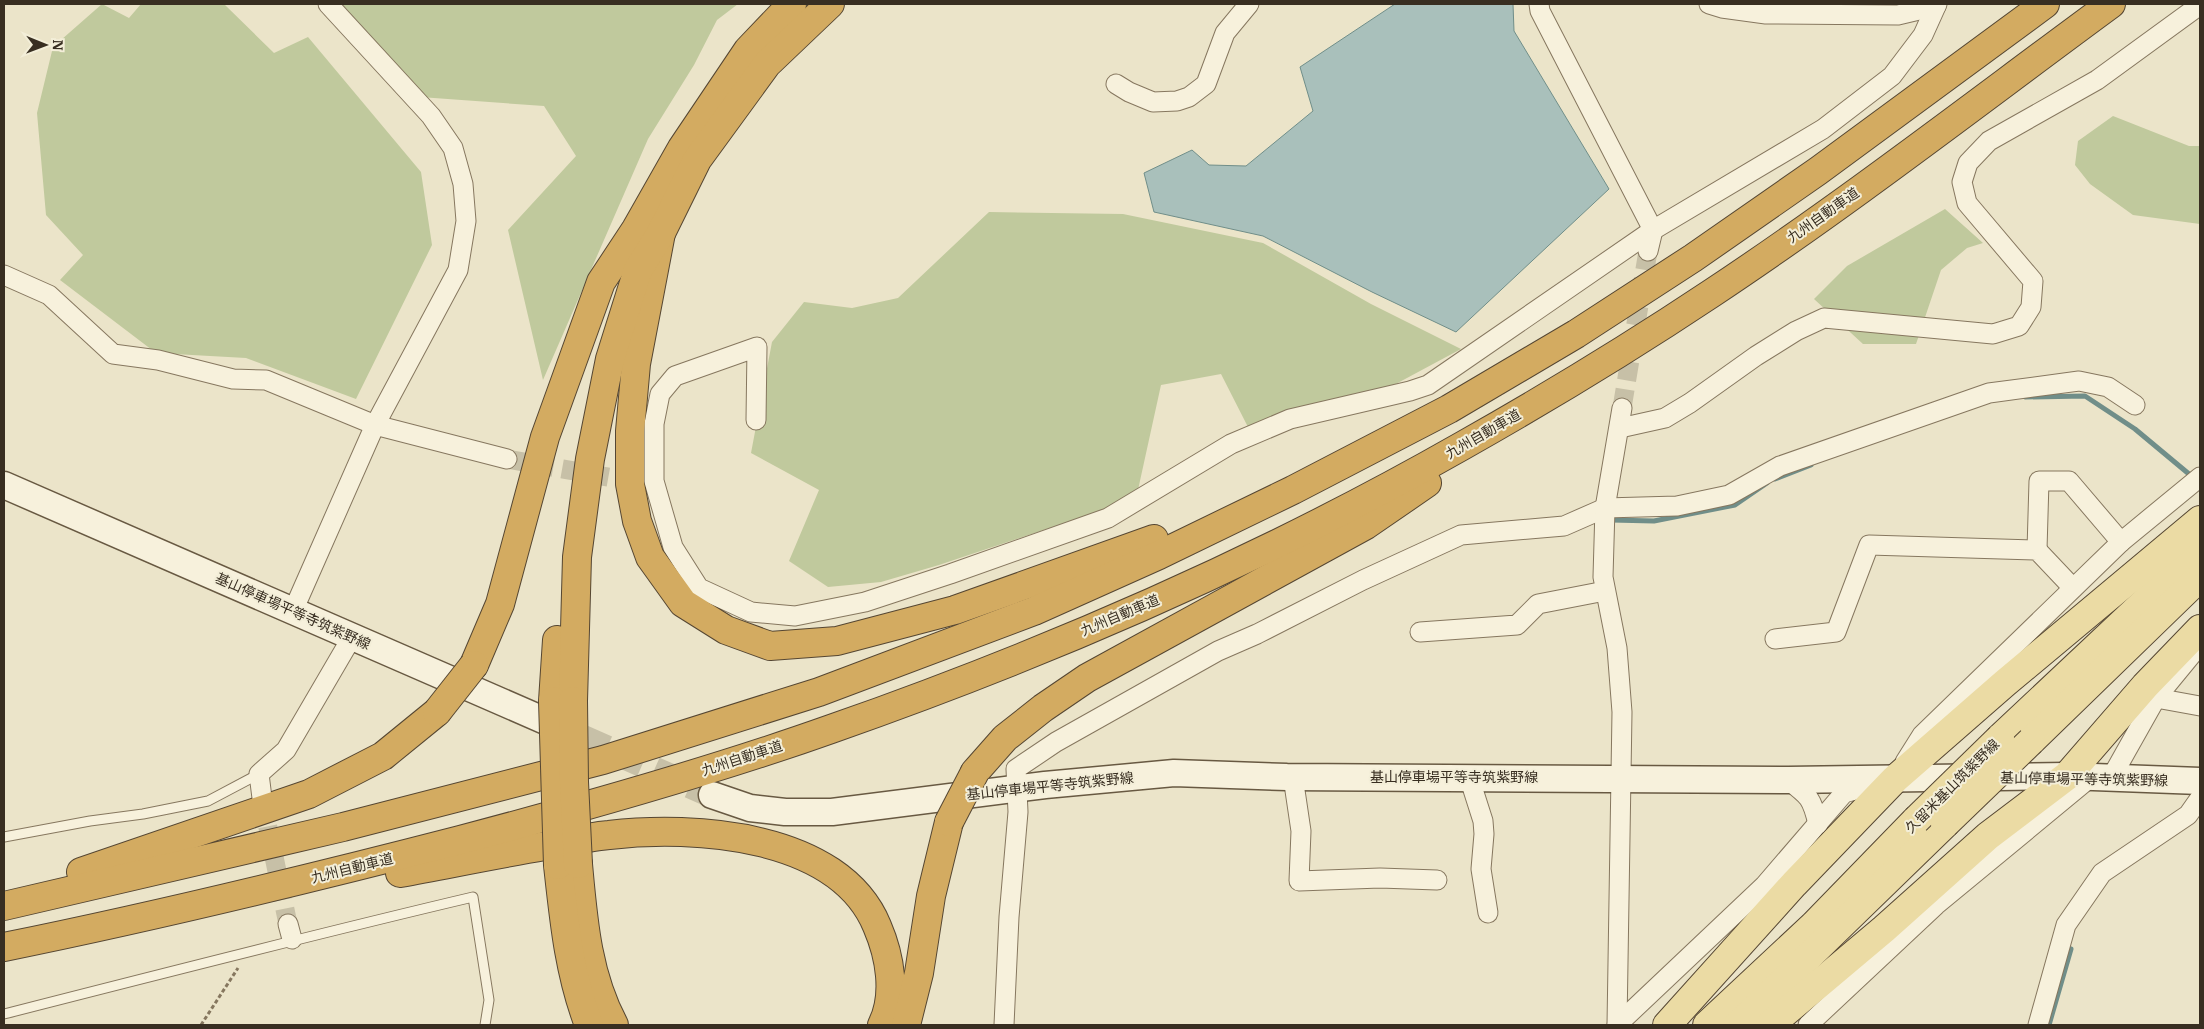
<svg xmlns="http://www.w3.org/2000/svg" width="2204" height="1029" font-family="'IBM Plex Serif','Noto Sans JP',serif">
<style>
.green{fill:#c0c99d}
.water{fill:#a9c0bb;stroke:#708e89}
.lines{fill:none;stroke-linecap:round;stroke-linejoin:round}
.stream{stroke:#708e89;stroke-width:5}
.minor-tunnel{stroke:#c7c0a7;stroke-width:19;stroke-dasharray:19 9;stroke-linecap:butt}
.secondary-tunnel{stroke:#c7c0a7;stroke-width:26;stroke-dasharray:26 13;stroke-linecap:butt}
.service-casing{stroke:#86775f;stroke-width:11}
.minor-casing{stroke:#86775f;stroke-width:21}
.secondary-casing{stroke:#685942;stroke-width:29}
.primary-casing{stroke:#554632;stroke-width:30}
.motorway-casing{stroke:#554632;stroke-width:30}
.path{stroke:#86775f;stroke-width:3;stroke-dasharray:4 2.5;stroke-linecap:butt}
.service{stroke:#f7f1dc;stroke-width:9}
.minor{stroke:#f7f1dc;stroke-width:19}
.secondary{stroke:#f7f1dc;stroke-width:26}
.primary{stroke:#ebdba4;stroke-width:28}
.motorway{stroke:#d3ab61;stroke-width:28}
.primary-bridge-casing{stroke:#554632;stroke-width:30;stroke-linecap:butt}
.motorway-bridge-casing{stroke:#554632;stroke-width:30;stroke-linecap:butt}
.primary-bridge{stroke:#ebdba4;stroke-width:28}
.motorway-bridge{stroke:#d3ab61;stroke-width:28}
.labels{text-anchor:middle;stroke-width:4;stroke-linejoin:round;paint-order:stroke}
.street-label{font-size:14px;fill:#382e21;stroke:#f3eed8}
</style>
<rect width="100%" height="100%" fill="#ebe4c9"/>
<g class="green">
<polygon points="102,4 129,18 141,4 224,4 274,53 308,37 421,172 432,245 356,399 246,358 156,353 60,280 83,255 46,215 37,113 53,47"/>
<polygon points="337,4 738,4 717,20 694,65 648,139 543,380 508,230 576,156 544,106 420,97"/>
<polygon points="2113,116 2189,146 2200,146 2200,224 2133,215 2090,184 2075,165 2078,141"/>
<polygon points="1945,209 1983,243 1967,248 1941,270 1916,344 1863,344 1814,299 1847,266"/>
<polygon points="989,212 1123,214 1263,243 1371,304 1461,349 1379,393 1250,431 1221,374 1161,385 1136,499 939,565 881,582 828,587 789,561 819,490 751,453 772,342 804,302 852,308 898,298"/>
</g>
<polygon class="water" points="1395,4 1513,4 1514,31 1609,189 1456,332 1372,292 1263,236 1154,212 1144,173 1192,150 1209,165 1246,166 1313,111 1300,67"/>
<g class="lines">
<g class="stream">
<polyline points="2025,397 2085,396 2135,429 2189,474"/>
<polyline points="1775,479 1811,465"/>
<polyline points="1611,520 1654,521 1735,505 1767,483"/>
<polyline points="2049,1025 2071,949"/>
</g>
<g class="minor-tunnel">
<polyline points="1622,408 1648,251"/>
<polyline points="507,459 641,483"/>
<polyline points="262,799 288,924"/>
</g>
<polyline class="secondary-tunnel" points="583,738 712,795"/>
<defs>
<g id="service">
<polyline points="4,837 90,821 143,814 208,801 259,774"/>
<path d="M4 1014C160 974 316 934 473 897L489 1000 485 1025"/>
</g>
<g id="minor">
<polyline points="1539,4 1540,11 1653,230 1648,251"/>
<polyline points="1709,4 1722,8 1766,14 1898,15 1936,6"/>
<polyline points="1116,84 1129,92 1153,102 1177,101 1189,97 1206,84 1225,33 1249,4"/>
<polyline points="4,275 49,295 113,354 158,360 233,379 266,380 375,425 507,459"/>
<polyline points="756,420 757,347 675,376 660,394 654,424 654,481 673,547 699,588 751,612 795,616 865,602 950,574 1108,518 1231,444 1290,419 1410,391 1428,385 1653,230 1823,129 1892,76 1923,35 1937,4"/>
<polyline points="1620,428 1665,418 1690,403 1756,356 1796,331 1824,318 1993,334 2019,326 2031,307 2033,281 1967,203 1962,182 1968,163 1989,141 2097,80 2200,5"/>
<polyline points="2037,550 2039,481 2069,481 2121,542"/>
<polyline points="293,611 375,425 458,270 466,221 463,184 453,148 431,116 328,4"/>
<polyline points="1420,632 1517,625 1538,604 1605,591"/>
<polyline points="1775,639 1836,632 1869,545 2037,550 2073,588"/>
<polyline points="2156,698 2200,706"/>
<polyline points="1905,762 1922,735 2121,542 2200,477"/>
<polyline points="1293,777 1301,831 1299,881 1380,878 1437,880"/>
<polyline points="1469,777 1483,821 1484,834 1481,869 1488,913"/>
<polyline points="2111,778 2156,698 2193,653"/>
<path d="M1788 780C1809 796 1812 798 1818 824"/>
<polyline points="262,798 259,774 286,750 352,637"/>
<polyline points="288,924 292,939"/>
<polyline points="1004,1025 1009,917 1018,812 1016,769 1056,742 1218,651 1257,634 1363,580 1461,535 1564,526 1605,508 1677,506 1729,495 1780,466 1989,393 2079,381 2108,387 2135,405"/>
<polyline points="1617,1025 1764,886 1844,793 1873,785"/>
<polyline points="1617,1025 1622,712 1617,648 1603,577 1605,508 1622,408"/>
<polyline points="1808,1025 1936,905 2091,777"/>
<polyline points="2038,1025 2066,925 2102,873 2188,815 2200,798"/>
</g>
<g id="secondary">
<polyline points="4,485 573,733"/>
<polyline points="712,795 750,808 785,812 832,812 1045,785 1174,773 1287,777 1788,780 2067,776 2200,781"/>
</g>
<g id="primary">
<polyline points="2000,738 2200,550"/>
<polyline points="2031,741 2200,577"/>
<polyline points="1667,1025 1794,884 1895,779 2005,683 2200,520"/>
<polyline points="1707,1025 1814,925 1916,820"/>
<polyline points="1738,1025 1945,824"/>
<polyline points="1770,1025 1884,929 1988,836 2067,776 2145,686 2200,629"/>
</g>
<g id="motorway">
<polyline points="661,233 636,364 630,431 630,484 637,521 650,557 683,603 726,630 770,646 837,641 955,610 1154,539"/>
<polyline points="474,665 500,604 545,437 601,282 636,229 682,148 748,50 792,4"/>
<polyline points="553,701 557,640"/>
<polyline points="573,701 577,557 590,459 610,359 638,270 661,233 697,160 767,64 830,4"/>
<polyline points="975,772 1005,738 1043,708 1087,678 1366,525 1427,483"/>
<path d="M578 864C583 919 587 975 614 1025"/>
<path d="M558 865C564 920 569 973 589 1025"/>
<polyline points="81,872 309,794 383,756 437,712"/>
<path d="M400 873C449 864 497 854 545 846 566 842 587 837 609 835 694 825 839 834 877 926 890 956 897 995 882 1025"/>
<polyline points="4,906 343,827 603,760 819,692 1034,611 1159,555 1293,490 1449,409 1576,334 1693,258 1818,171 2045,4"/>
<path d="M4 947C157 916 309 879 460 840 585 807 710 772 831 729 1048 653 1262 560 1462 446 1547 398 1631 347 1712 293 1849 202 1979 101 2111 4"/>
<polyline points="906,1025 919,973 931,896 949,822"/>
</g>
</defs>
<use href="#service" class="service-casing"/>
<use href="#minor" class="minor-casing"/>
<use href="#secondary" class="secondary-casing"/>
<use href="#primary" class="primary-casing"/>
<use href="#motorway" class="motorway-casing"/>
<polyline class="path" points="201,1025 238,968"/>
<use href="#service" class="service"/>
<use href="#minor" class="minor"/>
<use href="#secondary" class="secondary"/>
<use href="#primary" class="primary"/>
<use href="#motorway" class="motorway"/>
<defs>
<g id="primary-bridge">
<polyline points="1916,820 2000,738"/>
<polyline points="1945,824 2031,741"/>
</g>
<g id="motorway-bridge">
<polyline points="553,701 558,865"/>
<polyline points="573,701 574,782 578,864"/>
<polyline points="437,712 474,665"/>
<polyline points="949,822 975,772"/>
</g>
</defs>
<use href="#primary-bridge" class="primary-bridge-casing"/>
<use href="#motorway-bridge" class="motorway-bridge-casing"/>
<use href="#primary-bridge" class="primary-bridge"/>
<use href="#motorway-bridge" class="motorway-bridge"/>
</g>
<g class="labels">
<g class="street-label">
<text transform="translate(1823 215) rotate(-35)" y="5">九州自動車道</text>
<text transform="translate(1483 434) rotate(-30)" y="5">九州自動車道</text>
<text transform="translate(293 611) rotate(24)" y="5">基山停車場平等寺筑紫野線</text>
<text transform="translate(1120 615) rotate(-23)" y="5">九州自動車道</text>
<text transform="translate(742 758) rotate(-18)" y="5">九州自動車道</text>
<text x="1454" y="782">基山停車場平等寺筑紫野線</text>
<text transform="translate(2084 779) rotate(1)" y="5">基山停車場平等寺筑紫野線</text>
<text transform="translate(1050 786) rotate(-6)" y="5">基山停車場平等寺筑紫野線</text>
<text transform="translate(1952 786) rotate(-45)" y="5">久留米基山筑紫野線</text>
<text transform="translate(352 868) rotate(-14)" y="5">九州自動車道</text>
</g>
</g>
<rect width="2204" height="1029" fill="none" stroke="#382e21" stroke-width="10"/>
<g transform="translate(45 45) rotate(91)" stroke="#f3eed8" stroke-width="4" paint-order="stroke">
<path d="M0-4L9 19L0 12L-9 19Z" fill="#382e21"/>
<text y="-8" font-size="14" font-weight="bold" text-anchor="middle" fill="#382e21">N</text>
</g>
</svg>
